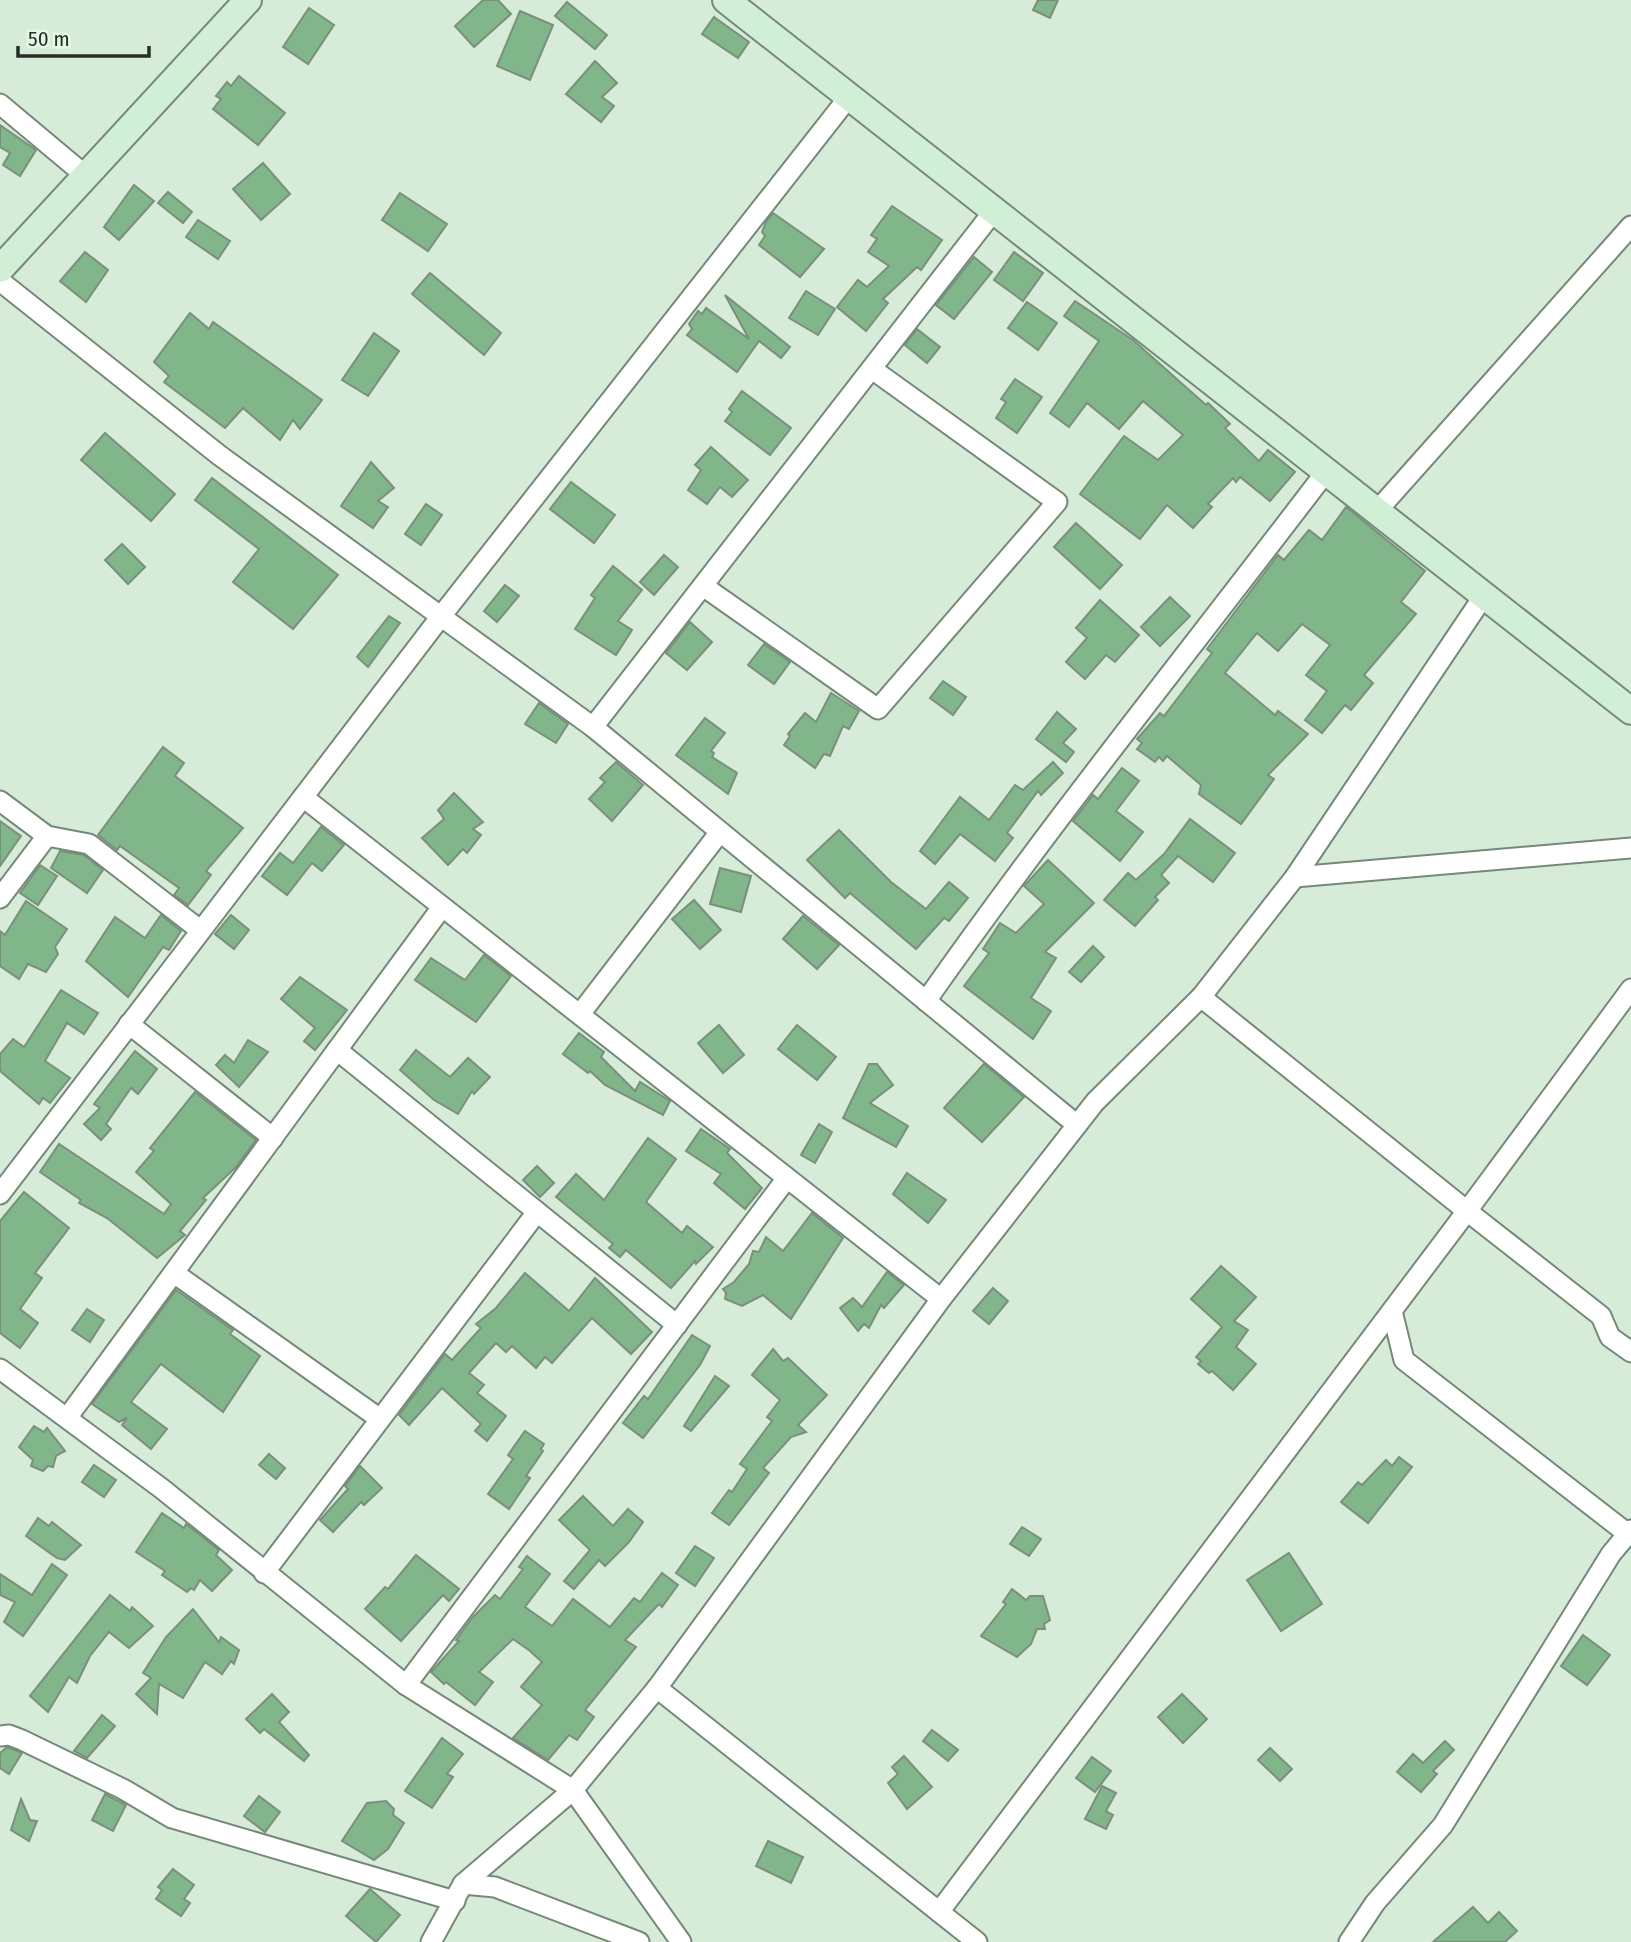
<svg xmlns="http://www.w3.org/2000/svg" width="1631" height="1942" font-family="'Fira Sans Condensed',sans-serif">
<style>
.building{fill:#80b689;stroke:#7b8f7d;stroke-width:2}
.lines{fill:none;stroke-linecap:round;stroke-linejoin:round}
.street-casing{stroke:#758978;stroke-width:23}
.secondary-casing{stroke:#758978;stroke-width:30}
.street{stroke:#fff;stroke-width:19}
.secondary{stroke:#d1efd7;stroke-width:26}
</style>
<rect width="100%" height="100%" fill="#d6ecd8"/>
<g class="building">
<polygon points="483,0 498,0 511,14 474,47 455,26"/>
<polygon points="1038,0 1058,0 1050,18 1033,10"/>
<polygon points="567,2 607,35 595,49 555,16"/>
<polygon points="309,8 334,25 308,64 283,47"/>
<polygon points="520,11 553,25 530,80 497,66"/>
<polygon points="714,17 749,42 738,58 702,34"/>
<polygon points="595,61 617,83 602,97 614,106 601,122 566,94"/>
<polygon points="239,76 285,113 258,145 213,109 221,99 216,96 227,82 231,86"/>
<polygon points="0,125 36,150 20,176 3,165 10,153 0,147"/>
<polygon points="263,163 290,194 261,220 233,189"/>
<polygon points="134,185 154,201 119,240 104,227"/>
<polygon points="168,192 192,212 183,223 158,203"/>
<polygon points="400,193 447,224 428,251 382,220"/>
<polygon points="892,206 942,240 921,270 917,267 883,299 888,303 866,331 837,307 858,280 867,287 889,266 868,252 877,239 871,235"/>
<polygon points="773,213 824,249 800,277 759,245 765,236 762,232 766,222"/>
<polygon points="198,220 230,241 218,259 186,237"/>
<polygon points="85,252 108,270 86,302 60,281"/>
<polygon points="1014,252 1043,273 1023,301 994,280"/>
<polygon points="974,257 992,272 954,319 936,305"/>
<polygon points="430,273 501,333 484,355 412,294"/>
<polygon points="806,291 835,309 818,335 789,318"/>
<polygon points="725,295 790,347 781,358 759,341 737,372 687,335 692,329 689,324 698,311 702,314 706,308 749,339"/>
<polygon points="1075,301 1133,340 1206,405 1208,403 1230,424 1225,428 1259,461 1268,450 1295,472 1270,501 1240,477 1236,482 1233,478 1208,504 1212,507 1193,528 1167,505 1140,539 1080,494 1124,436 1158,460 1183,435 1143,401 1119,429 1087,403 1069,427 1050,413 1099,341 1064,316"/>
<polygon points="1027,302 1057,323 1038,350 1008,328"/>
<polygon points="190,313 209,329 213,322 322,400 300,429 293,420 280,440 243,408 225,428 164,382 169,376 154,362"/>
<polygon points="917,329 940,347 927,363 905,345"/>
<polygon points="374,333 399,351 368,396 342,380"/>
<polygon points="1015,379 1042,397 1017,433 996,418 1006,402 1001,399"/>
<polygon points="742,391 791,428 770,455 725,421 732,412 729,409"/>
<polygon points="105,433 175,494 151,521 81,460"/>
<polygon points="711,447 748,480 732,497 720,487 707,504 688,490 701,470 695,465"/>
<polygon points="371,462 394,488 378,501 388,507 373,528 341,506"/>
<polygon points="212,478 338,575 293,629 233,582 259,549 195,500"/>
<polygon points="571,482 615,515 594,543 550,509"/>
<polygon points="426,504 442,515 421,545 405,534"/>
<polygon points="1346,507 1425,571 1401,602 1416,614 1364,675 1373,683 1351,710 1345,705 1322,733 1305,720 1327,691 1306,675 1330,645 1302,624 1278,651 1257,633 1225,673 1275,715 1278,711 1308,734 1268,775 1274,779 1241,824 1199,794 1201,785 1167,756 1163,761 1159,757 1155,762 1137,749 1142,743 1137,739 1160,713 1164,716 1212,653 1207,649 1278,555 1284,560 1309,530 1322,540"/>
<polygon points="1076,523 1122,565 1100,589 1054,547"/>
<polygon points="122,544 145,567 128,584 105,560"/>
<polygon points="664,555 678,567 654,595 640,582"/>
<polygon points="613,566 642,590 618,621 632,630 616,655 575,629 595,598 591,595"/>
<polygon points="505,585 519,596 497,622 484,611"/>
<polygon points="1170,597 1190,616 1160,646 1141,627"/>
<polygon points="1100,600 1139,635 1115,662 1106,655 1085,679 1066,662 1087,638 1076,628"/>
<polygon points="389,616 400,623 368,667 357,657"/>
<polygon points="690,622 712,642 687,670 666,653"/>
<polygon points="764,644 790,662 774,684 748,665"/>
<polygon points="943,681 966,697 953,715 930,698"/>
<polygon points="831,693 859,711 849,729 843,726 830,756 824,754 815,768 784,745 790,736 788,734 805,713 816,722"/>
<polygon points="539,703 568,724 556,743 525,724"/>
<polygon points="1057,712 1076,729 1063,743 1074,752 1066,762 1036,739"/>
<polygon points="705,718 725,733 711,751 714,753 712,757 737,773 728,794 676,755"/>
<polygon points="163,747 184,763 175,776 243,828 206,871 211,875 188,905 174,895 179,888 120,846 117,850 98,835"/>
<polygon points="616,762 643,785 612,821 589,799 605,782 600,778"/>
<polygon points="1053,762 1063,773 1041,795 1038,791 1007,833 1013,838 995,861 960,834 935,864 920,851 960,797 989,820 1015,785 1023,790"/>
<polygon points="1122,768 1139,781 1116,811 1143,832 1120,861 1073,821 1093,795 1098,799"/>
<polygon points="454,793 483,822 473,829 481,835 467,853 463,849 448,865 422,838 444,819 438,810"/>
<polygon points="1190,819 1235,853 1213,882 1178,856 1161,875 1169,883 1155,897 1158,900 1135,926 1104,900 1128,873 1136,880 1164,854"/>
<polygon points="0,821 21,836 0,866"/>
<polygon points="321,827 344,845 322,871 312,863 287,895 262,876 280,853 293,863"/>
<polygon points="839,830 891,882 926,909 949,882 968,898 949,921 944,918 916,949 850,893 845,898 807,860"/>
<polygon points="60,851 84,855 103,870 87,893 51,868"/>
<polygon points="1048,860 1094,903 1045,952 1056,958 1031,998 1051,1011 1033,1039 964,986 989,953 983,949 1000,923 1016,933 1044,904 1024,886"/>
<polygon points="40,865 57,876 38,905 20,893"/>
<polygon points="720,868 751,876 741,912 710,904"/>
<polygon points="694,900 721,930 700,949 672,919"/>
<polygon points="26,901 67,929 55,947 58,954 46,972 28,964 19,979 0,966 0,931 5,935"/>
<polygon points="161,915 181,931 169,950 163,947 128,997 86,961 115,917 145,938"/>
<polygon points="231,915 249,930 234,949 215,934"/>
<polygon points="803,916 839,945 817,969 783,939"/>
<polygon points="1093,946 1104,957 1081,982 1069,972"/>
<polygon points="484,955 511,976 476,1022 415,980 431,958 465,980"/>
<polygon points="300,977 347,1010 315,1050 304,1041 315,1028 281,999"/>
<polygon points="61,990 98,1013 84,1034 67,1023 45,1061 70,1078 50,1103 43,1098 39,1104 0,1071 0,1054 13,1039 24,1047"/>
<polygon points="719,1025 744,1055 723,1073 698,1043"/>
<polygon points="797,1025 836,1057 817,1080 778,1049"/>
<polygon points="579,1033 604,1052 601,1057 635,1091 640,1082 670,1101 663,1115 605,1085 590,1071 588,1073 563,1054"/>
<polygon points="248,1040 268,1052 239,1087 216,1065 225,1055 234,1063"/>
<polygon points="416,1050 450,1077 468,1058 490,1077 474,1094 472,1091 458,1114 434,1100 400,1070"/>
<polygon points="135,1051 157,1069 138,1094 131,1088 106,1124 111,1129 101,1140 84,1124 100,1108 94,1104"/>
<polygon points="869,1064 877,1064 893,1085 870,1103 908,1126 896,1147 843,1118"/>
<polygon points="984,1064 1024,1097 982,1142 944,1108"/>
<polygon points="195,1092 256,1140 236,1167 203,1198 206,1200 180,1231 185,1235 157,1258 107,1218 79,1203 81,1200 40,1172 59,1144 164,1214 171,1204 136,1172 154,1151 150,1148"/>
<polygon points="819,1124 832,1132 815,1163 801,1155"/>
<polygon points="701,1129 730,1149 727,1153 762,1188 745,1209 714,1183 721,1174 686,1151"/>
<polygon points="648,1138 676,1159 646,1202 682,1233 687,1226 713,1247 696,1264 695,1261 671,1288 626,1250 620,1257 609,1248 613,1244 556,1197 576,1174 604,1200"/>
<polygon points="537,1166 554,1183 540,1197 523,1180"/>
<polygon points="907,1173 946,1200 928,1223 893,1194"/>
<polygon points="24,1192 69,1228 35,1273 42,1278 20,1309 38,1323 20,1348 0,1333 0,1221"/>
<polygon points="812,1213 843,1238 791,1319 763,1295 742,1306 725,1299 726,1293 723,1289 734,1282 749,1264 753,1251 759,1252 766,1237 783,1251"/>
<polygon points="1221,1266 1256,1297 1234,1321 1248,1330 1236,1347 1256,1364 1233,1390 1212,1371 1209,1373 1198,1364 1201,1361 1196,1357 1222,1327 1191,1299"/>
<polygon points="887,1272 904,1285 884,1308 881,1305 869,1328 864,1324 858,1331 840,1308 853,1298 862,1307"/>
<polygon points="525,1273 569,1311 595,1278 652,1332 631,1354 592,1318 552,1363 545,1357 536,1368 512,1346 506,1352 496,1343 469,1373 484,1385 477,1393 506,1416 487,1441 475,1431 481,1424 442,1388 409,1425 399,1415 445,1354 452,1360 481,1328 476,1324 496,1308"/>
<polygon points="993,1288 1008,1301 989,1324 973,1311"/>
<polygon points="176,1290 233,1330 230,1334 260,1356 223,1412 161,1364 131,1402 167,1429 151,1449 122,1425 127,1418 119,1422 92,1404"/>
<polygon points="87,1309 104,1320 90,1342 72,1330"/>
<polygon points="692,1335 710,1346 700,1365 643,1438 623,1423 644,1396 648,1399"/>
<polygon points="773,1349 783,1361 788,1358 827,1395 798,1425 806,1432 791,1437 763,1468 769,1473 729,1525 712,1513 729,1490 732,1492 747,1469 740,1464 772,1421 767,1417 780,1400 752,1375"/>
<polygon points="715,1376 729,1386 691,1431 684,1426"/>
<polygon points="34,1426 44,1432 47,1428 65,1451 56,1456 53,1467 48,1466 43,1471 31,1466 33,1460 19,1447"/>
<polygon points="525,1431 544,1444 541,1449 543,1451 526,1476 530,1478 509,1509 488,1494 513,1459 508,1455"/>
<polygon points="269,1454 285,1468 276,1479 259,1465"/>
<polygon points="1399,1457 1412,1467 1368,1523 1341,1502 1358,1482 1362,1485 1386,1460 1392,1466"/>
<polygon points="94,1465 116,1480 104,1497 82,1482"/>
<polygon points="360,1466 382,1488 364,1505 361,1502 333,1532 320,1520 348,1489 345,1486"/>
<polygon points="583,1496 613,1526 628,1509 643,1522 629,1542 605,1566 599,1560 574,1589 564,1581 590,1550 559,1520"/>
<polygon points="162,1513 184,1528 186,1524 219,1550 216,1555 232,1570 212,1591 200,1580 194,1590 191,1588 187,1592 162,1575 165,1571 136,1552"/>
<polygon points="38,1518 49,1526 52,1522 81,1545 65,1560 57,1558 26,1536"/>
<polygon points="1022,1527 1041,1539 1029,1556 1010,1544"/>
<polygon points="695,1546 714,1558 695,1586 676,1573"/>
<polygon points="1289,1553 1322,1604 1281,1631 1247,1580"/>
<polygon points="416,1555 459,1589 449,1601 443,1595 401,1641 365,1609 385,1587 388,1589"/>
<polygon points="527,1556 550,1574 525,1607 552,1626 573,1599 610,1627 634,1598 640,1602 662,1573 678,1585 662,1607 659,1604 625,1640 636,1647 585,1710 594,1717 577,1740 569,1735 548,1760 513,1738 542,1705 521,1687 542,1662 530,1651 513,1639 479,1672 493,1682 475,1705 446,1682 444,1684 431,1672 459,1641 456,1640 472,1618 495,1595 500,1599 523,1569 519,1567"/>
<polygon points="52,1564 67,1575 23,1636 4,1622 15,1602 0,1595 0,1574 32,1595"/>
<polygon points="1012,1589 1026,1600 1030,1596 1043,1596 1050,1620 1044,1624 1045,1629 1037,1629 1031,1644 1017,1657 981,1636 1006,1604 1003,1602"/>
<polygon points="110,1595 130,1611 132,1607 153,1626 129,1648 109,1632 90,1656 77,1683 69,1677 48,1712 30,1696"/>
<polygon points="193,1609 219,1642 221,1637 239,1650 234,1664 231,1661 222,1674 205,1662 183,1698 159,1684 157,1714 136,1694 151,1678 143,1673 166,1637"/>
<polygon points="1583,1635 1610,1655 1587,1685 1561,1666"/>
<polygon points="272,1694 289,1712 279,1722 309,1755 304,1761 264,1729 260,1733 246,1719"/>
<polygon points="1182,1694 1207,1719 1183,1743 1158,1717"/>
<polygon points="102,1715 115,1726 87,1758 74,1751"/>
<polygon points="932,1730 958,1750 948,1761 923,1741"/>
<polygon points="442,1738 463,1754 447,1774 453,1777 432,1808 405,1791"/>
<polygon points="1445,1741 1454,1750 1433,1771 1437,1774 1421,1792 1397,1772 1413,1754 1423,1763"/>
<polygon points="7,1747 22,1753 9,1774 0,1768 0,1753"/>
<polygon points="1270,1748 1292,1769 1280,1781 1258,1760"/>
<polygon points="904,1756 932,1787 907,1809 888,1783 898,1774 892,1767"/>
<polygon points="1092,1757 1111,1771 1095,1792 1076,1778"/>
<polygon points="1102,1786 1116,1793 1106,1811 1113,1815 1106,1829 1085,1819"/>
<polygon points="105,1794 126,1805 113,1831 92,1820"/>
<polygon points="259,1796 280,1812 265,1832 244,1816"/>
<polygon points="21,1799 30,1820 37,1821 29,1841 11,1830"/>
<polygon points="386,1801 394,1809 393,1815 404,1823 388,1849 374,1860 342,1841 367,1803"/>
<polygon points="768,1841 803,1857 791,1883 756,1866"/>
<polygon points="173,1869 194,1885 184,1899 190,1903 181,1916 156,1899 162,1890 158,1887"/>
<polygon points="370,1889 400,1915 376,1942 346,1916"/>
<polygon points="1473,1907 1488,1923 1499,1912 1517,1931 1505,1942 1433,1942"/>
</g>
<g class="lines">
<defs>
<g id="street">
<polyline points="0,104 86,176"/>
<polyline points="0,281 219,455 593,727 1077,1125"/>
<polyline points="1376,512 1631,226"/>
<polyline points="703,586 878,709 1057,502 872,369"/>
<polyline points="593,727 993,212"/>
<polyline points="303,797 941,1299"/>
<polyline points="0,801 47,836 89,844 200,930"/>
<polyline points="1295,877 1631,848"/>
<polyline points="0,898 47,836"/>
<polyline points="1631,989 1467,1211 1601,1316 1610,1337 1631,1352"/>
<path d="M926 1001C1053 820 1192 648 1325 473"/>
<polyline points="580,1014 720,832"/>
<polyline points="129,1024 273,1138"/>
<polyline points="337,1050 677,1325"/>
<polyline points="0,1194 442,615 848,98"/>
<polyline points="174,1273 380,1419"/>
<polyline points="1392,1311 1404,1360 1628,1534"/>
<polyline points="0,1369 161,1488 406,1685 573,1790 681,1942"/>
<polyline points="67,1418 442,907"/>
<polyline points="264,1573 537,1212"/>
<polyline points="406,1685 787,1178"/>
<polyline points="657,1688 977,1942"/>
<polyline points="0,1736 9,1735 22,1740 123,1789 172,1818 455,1901"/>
<polyline points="463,1884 495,1887 639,1942"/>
<polyline points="939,1912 1467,1211 1201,997"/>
<polyline points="431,1942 463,1884 573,1790 657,1688 941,1299 1095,1102 1201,997 1295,877 1483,597"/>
<polyline points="1349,1942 1375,1903 1443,1825 1611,1554 1631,1530"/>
</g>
<g id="secondary">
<polyline points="726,0 1631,711"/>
<polyline points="0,269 248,0"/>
</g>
</defs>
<use href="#street" class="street-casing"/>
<use href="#secondary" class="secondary-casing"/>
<use href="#street" class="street"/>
<use href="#secondary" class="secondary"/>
</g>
<path d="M18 46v10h131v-10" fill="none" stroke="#262e27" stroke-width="3.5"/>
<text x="28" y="46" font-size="21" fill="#262e27" stroke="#e3f9e6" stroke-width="5" paint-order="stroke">50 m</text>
</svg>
